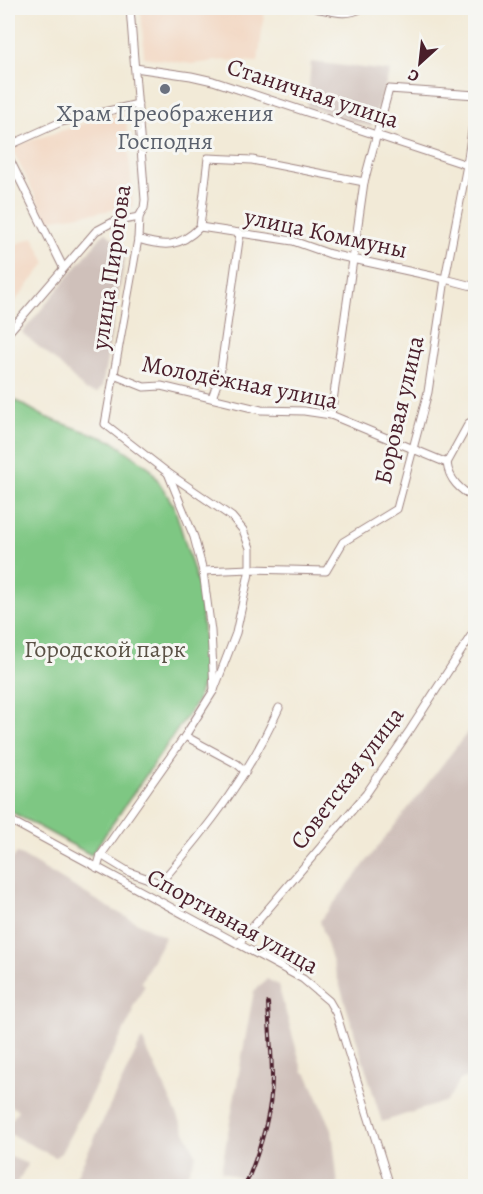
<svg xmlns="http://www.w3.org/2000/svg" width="483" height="1194" font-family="Alegreya,serif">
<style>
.built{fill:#f2d4be}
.industrial{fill:#cfc0ba}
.green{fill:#7ec783;stroke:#647357;stroke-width:1.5}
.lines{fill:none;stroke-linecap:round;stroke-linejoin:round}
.minor-casing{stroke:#9e8481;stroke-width:9}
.minor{stroke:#fff;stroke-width:7}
.rail-casing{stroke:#4a1f2b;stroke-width:4}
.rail{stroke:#f6f6f2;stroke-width:1.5;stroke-dasharray:4.5;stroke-linecap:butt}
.worship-dot{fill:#6b7280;stroke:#f6f6f2;stroke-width:2}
.labels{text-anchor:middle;stroke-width:6;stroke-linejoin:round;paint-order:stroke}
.street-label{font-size:24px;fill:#4a1f2b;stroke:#f6f6f2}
.worship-label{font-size:24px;fill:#5b616d;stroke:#f6f6f2}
.park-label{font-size:24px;fill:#5a5145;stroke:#f6f6f2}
</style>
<rect width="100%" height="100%" fill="#f6f6f2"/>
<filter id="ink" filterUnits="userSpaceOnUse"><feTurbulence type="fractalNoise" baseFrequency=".0167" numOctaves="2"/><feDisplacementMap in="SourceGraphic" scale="12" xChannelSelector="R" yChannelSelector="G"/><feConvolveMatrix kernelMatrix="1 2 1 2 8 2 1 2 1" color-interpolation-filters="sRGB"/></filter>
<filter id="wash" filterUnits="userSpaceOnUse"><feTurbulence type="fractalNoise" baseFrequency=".008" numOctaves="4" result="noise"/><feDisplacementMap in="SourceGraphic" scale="24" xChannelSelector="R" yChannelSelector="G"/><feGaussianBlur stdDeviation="1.35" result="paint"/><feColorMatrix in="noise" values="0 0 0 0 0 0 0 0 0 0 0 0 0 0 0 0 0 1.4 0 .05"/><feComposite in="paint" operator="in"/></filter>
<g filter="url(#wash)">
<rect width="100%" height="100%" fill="#f2ead7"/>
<g class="built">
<polygon points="141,8 265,8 258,62 224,60 192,64 144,57"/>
<polygon points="126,114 133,207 47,220 11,147 110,115"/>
<polygon points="33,237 46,263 8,310 8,248"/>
</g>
<g class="industrial">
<polygon points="311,62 390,71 371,127 307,106"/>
<polygon points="105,232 120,245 125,259 102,387 97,393 85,390 56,361 22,333"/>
<polygon points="475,723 475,1074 460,1080 447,1101 382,1122 320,921"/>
<polygon points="17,853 115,911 165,937 141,982 145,985 132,1009 134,1011 61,1153 55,1157 8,1133 8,1126 18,1110 8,1104 8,865"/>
<polygon points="267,979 278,985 303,1072 307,1074 332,1129 338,1186 239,1186 242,1179 221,1171 254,991"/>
<polygon points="142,1039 196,1155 182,1186 85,1186 74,1181"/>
<polygon points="8,1156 28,1164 15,1186 8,1186"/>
</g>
<polygon class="green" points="8,396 45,417 112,441 150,468 174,506 199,588 205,648 204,679 197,701 91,855 8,810"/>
</g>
<g filter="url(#ink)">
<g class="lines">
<defs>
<g id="minor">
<polyline points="130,8 145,200 144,208 139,217 138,239 105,424 168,473 194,537 203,571 211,631 214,690"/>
<path d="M315 8C331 11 347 17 362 8"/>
<polyline points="426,8 476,13"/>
<polyline points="135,68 191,76 213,81 476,168"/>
<polyline points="8,146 61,122 138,104"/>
<polyline points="8,156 63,267"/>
<polyline points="200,227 208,158 252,160 364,182"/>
<path d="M138 239C164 247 179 248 200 227L293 241 330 254 445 279 476 287"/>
<polyline points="8,333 96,231 113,222 139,217"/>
<polyline points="114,375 144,387 161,386 261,410 304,411 331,415 447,463"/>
<polyline points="212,398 220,375 240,233"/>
<polyline points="331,415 364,182 389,89 476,95"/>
<polyline points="447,463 469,423 476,420"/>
<path d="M447 463C449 480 460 490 476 499"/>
<polyline points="203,571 250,569 326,571 343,542 397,509 428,392 445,279 467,165 476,103"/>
<polyline points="185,736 237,764 246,772"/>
<polyline points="8,819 303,979 329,1001 336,1013 390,1186"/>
<path d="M101 855 129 872 160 883C209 827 248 776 279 708"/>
<polyline points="97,868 101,855 185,736 214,690 236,633 250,569 250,548 243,530 232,517 168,473"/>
<polyline points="239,943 366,794 410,730 476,628"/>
</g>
</defs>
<use href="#minor" class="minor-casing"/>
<use href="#minor" class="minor"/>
<defs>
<path id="rail" d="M245 1186C259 1153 272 1115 272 1078 272 1053 269 1028 268 1003"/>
</defs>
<use href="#rail" class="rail-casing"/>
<use href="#rail" class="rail"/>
</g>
</g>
<circle class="worship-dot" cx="165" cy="89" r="6"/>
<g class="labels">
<g class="street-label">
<text transform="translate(313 93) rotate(18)" y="8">Станичная улица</text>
<text transform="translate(326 233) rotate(12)" y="8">улица Коммуны</text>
<text transform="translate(111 267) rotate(-82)" y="8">улица Пирогова</text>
<text transform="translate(240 382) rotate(11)" y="8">Молодёжная улица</text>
<text transform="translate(399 410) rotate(-77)" y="8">Боровая улица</text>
<text transform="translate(347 778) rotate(-53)" y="8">Советская улица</text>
<text transform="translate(233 921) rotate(29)" y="8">Спортивная улица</text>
</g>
<g class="worship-label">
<text x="165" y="121">Храм Преображения<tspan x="165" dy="28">Господня</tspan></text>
</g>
<g class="park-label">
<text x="105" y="657">Городской парк</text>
</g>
</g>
<rect width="483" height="1194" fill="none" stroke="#f6f6f2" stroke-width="30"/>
<g transform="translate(420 63) rotate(207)" stroke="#f6f6f2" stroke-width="4.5" paint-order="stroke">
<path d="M0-4.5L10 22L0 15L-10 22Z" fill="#4a1f2b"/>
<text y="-9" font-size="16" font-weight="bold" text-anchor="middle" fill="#4a1f2b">С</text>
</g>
</svg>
